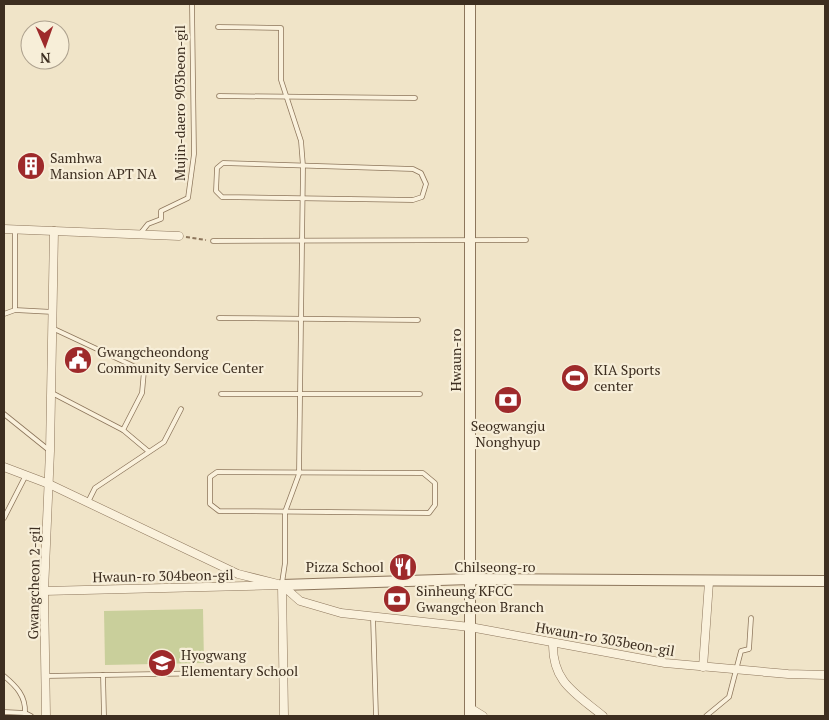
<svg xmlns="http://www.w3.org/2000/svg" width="829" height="720" font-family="'PT Serif',serif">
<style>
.green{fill:#c9cf9b}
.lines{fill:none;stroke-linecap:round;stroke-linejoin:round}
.service-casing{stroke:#8d765c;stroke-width:5.5}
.minor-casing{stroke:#8d765c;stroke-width:9}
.tertiary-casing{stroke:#8d765c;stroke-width:12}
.path{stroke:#8d765c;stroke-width:2;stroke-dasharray:4 2.5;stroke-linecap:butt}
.service{stroke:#faf1dc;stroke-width:4}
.minor{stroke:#faf1dc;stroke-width:8}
.tertiary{stroke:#faf1dc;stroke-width:10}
.labels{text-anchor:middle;stroke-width:4.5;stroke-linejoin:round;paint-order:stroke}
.street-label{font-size:14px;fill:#3d2e20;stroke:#f7eed8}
.poi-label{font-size:14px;fill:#3d2e20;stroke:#f7eed8;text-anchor:start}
</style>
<rect width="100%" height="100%" fill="#f0e4c8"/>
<polygon class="green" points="203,609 204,663 105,665 104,611"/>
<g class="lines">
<defs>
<g id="service">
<polyline points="218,27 281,28 281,80 301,141 303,166 299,474 285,512 285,563 282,583"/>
<polyline points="219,96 415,98"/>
<polygon points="223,163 413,169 421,173 426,184 422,197 413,200 222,197 216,191 217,168"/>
<polyline points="15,230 15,310"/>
<polyline points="140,234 148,224 161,219 161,211 188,198 194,154 192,4"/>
<polyline points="213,241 526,240"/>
<polyline points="4,314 15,310 53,312"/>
<polyline points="219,318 418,320"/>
<polyline points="52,328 144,371 142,393 123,430"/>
<polyline points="52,393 123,430 148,451"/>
<polyline points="221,394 420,394"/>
<polyline points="4,414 50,451"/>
<polygon points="217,472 423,473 435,483 435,505 429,513 219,511 210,504 210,477"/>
<polyline points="88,502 95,488 164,442 181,409"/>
<polyline points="4,518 26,475"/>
<polyline points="373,617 376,716"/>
<polyline points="103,675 104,716"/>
<path d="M4 676C16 686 26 696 25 713L31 716"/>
<polyline points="45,676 216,673"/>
<polyline points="4,712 25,713"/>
<polyline points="706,716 729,697 741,651 749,649 751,618"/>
</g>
<g id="minor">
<polyline points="4,229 179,236"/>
<polyline points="4,467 49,484 238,574 282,585 300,601 341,613 470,627 665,663 788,674 825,675"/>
<polyline points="44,591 282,585 284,716"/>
<path d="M553 643C552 682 575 693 603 716"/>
<polyline points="703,667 709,582"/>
<polyline points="470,708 483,716"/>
<polyline points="46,716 44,591 50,451 54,231"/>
</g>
<g id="tertiary">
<polyline points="470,4 470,716"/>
<polyline points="282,585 470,579 825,581"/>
</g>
</defs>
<use href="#service" class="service-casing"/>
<use href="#minor" class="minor-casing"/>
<use href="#tertiary" class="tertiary-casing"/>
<polyline class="path" points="186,237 206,240"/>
<use href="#service" class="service"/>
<use href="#minor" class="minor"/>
<use href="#tertiary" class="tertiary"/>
</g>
<defs>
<symbol id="building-disc" viewBox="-11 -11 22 22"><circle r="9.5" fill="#9e2a2b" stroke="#f7eed8"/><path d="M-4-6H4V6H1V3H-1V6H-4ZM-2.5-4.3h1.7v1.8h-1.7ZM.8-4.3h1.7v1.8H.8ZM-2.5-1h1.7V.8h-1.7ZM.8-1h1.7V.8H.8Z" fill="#fff"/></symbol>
<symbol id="civic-disc" viewBox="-11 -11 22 22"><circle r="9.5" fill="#9e2a2b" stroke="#f7eed8"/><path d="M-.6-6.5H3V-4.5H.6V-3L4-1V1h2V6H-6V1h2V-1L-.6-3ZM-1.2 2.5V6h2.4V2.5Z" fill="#fff"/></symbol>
<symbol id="stadium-disc" viewBox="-11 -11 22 22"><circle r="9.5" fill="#9e2a2b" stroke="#f7eed8"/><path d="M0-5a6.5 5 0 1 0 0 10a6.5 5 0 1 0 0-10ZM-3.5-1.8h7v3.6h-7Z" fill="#fff"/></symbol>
<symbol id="bank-disc" viewBox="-11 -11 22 22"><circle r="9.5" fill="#9e2a2b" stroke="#f7eed8"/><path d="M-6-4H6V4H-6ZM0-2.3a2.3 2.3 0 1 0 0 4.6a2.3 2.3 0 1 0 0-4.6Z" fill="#fff"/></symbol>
<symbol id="restaurant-disc" viewBox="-11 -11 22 22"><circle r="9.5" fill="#9e2a2b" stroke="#f7eed8"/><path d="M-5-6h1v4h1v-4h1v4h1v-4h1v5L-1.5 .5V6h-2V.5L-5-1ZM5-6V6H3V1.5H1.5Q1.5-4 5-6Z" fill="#fff"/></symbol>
<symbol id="school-disc" viewBox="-11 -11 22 22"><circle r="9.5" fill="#9e2a2b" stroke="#f7eed8"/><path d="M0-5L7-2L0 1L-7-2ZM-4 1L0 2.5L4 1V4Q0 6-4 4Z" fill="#fff"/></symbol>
</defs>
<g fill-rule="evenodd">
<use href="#building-disc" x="15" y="150" width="32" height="32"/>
<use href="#civic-disc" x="62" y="344" width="32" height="32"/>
<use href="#stadium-disc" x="559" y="362" width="32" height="32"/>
<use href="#bank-disc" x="492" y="384" width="32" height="32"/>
<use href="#restaurant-disc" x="387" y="551" width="32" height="32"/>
<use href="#bank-disc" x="381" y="583" width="32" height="32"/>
<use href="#school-disc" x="146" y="647" width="32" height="32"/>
</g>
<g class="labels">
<g class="street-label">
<text transform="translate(180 103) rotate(-90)" y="5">Mujin-daero 903beon-gil</text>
<text transform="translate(456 360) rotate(-90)" y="5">Hwaun-ro</text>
<text x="495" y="572">Chilseong-ro</text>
<text transform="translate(163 576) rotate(-1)" y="5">Hwaun-ro 304beon-gil</text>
<text transform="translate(34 583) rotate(-89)" y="5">Gwangcheon 2-gil</text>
<text transform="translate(605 639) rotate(10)" y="5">Hwaun-ro 303beon-gil</text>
</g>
<g class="poi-label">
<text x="50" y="163">Samhwa<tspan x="50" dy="16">Mansion APT NA</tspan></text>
<text x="97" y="357">Gwangcheondong<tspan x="97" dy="16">Community Service Center</tspan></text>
<text x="594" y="375">KIA Sports<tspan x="594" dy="16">center</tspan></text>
<text x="508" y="431" text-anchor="middle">Seogwangju<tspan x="508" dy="16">Nonghyup</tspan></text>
<text x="384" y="572" text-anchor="end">Pizza School</text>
<text x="416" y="596">Sinheung KFCC<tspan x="416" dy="16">Gwangcheon Branch</tspan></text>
<text x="181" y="660">Hyogwang<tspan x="181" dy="16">Elementary School</tspan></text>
</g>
</g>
<rect width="829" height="720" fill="none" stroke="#3d2e20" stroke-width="10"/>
<g transform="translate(45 45) rotate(178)"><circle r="24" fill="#f7eed8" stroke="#ada18e"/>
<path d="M0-4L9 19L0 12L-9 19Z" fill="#9e2a2b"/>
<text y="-8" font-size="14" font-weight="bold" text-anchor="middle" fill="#3d2e20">N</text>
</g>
</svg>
